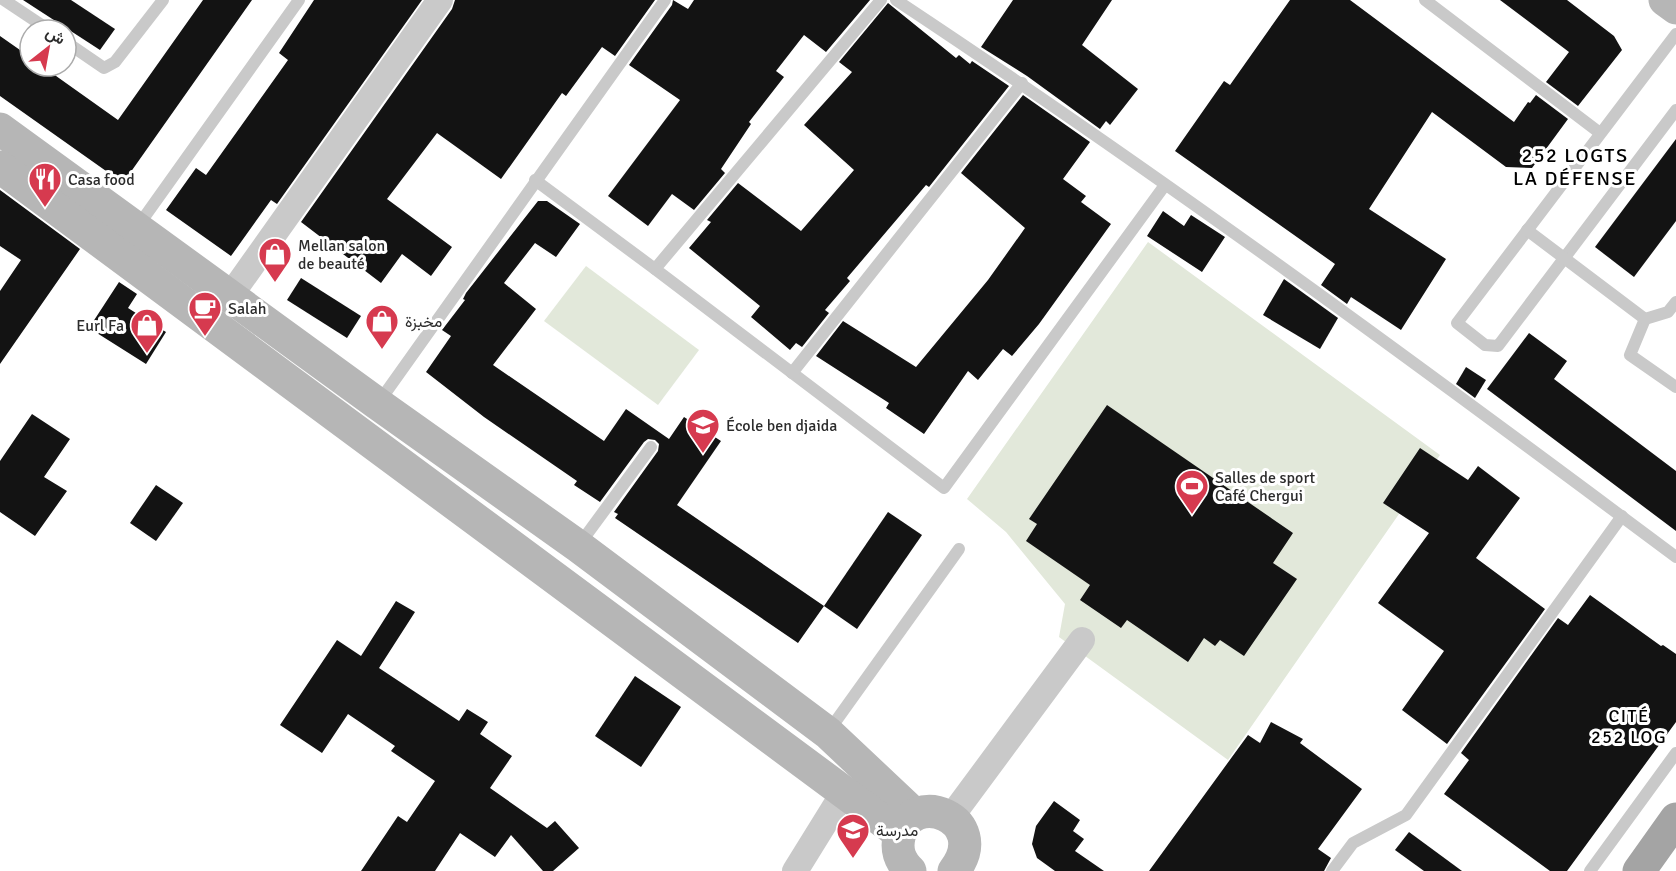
<svg xmlns="http://www.w3.org/2000/svg" width="1676" height="871" font-family="Signika,Vazirmatn,sans-serif">
<style>
.green{fill:#e2e8da}
.building{fill:#131313}
.lines{fill:none;stroke-linecap:round;stroke-linejoin:round}
.service{stroke:#c9c9c9;stroke-width:12}
.minor{stroke:#c9c9c9;stroke-width:26}
.secondary{stroke:#b6b6b6;stroke-width:33}
.primary{stroke:#a4a4a4;stroke-width:33}
.labels{text-anchor:middle;stroke-width:6;stroke-linejoin:round;paint-order:stroke}
.poi-label{font-size:16px;fill:#2c2c2c;stroke:#fff;text-anchor:start}
.neighbourhood-label{font-size:18px;letter-spacing:1.5px;fill:#000;stroke:#fff}
.quarter-label{font-size:20px;letter-spacing:1.5px;fill:#000;stroke:#fff}
</style>
<rect width="100%" height="100%" fill="#fff"/>
<g class="green">
<polygon points="1148,242 1440,455 1228,760 1059,637 1065,604 1006,532 967,499"/>
<polygon points="586,266 699,350 658,405 544,321"/>
</g>
<g class="building">
<polygon points="23,0 71,0 115,29 100,50"/>
<polygon points="203,0 252,0 123,183 0,96 0,36 30,57 30,66 42,66 118,120"/>
<polygon points="314,0 422,0 277,204 271,200 231,256 166,210 196,168 206,175 288,60 279,53"/>
<polygon points="455,0 655,0 615,56 602,47 566,96 562,93 501,179 437,133 387,199 452,247 431,276 402,254 381,283 301,222 452,9"/>
<polygon points="673,0 688,9 694,0 870,0 826,52 804,35 776,71 784,77 749,122 751,124 721,169 725,173 694,210 672,194 648,226 608,196 680,100 629,65 672,5"/>
<polygon points="1013,0 1112,0 1082,45 1138,89 1110,125 1106,121 1100,129 1027,76 981,47"/>
<polygon points="1290,0 1350,0 1514,122 1528,102 1530,103 1536,95 1568,119 1532,168 1506,167 1432,112 1369,209 1446,259 1401,330 1351,297 1347,304 1321,285 1335,264 1175,151 1224,81 1230,85"/>
<polygon points="1500,0 1567,0 1614,36 1622,50 1578,106 1546,82 1569,52"/>
<polygon points="888,3 956,58 959,55 970,64 972,61 1009,86 929,187 926,185 847,278 850,281 825,310 829,313 802,347 796,343 790,350 751,317 760,306 689,248 711,222 707,220 738,183 801,231 854,170 804,125 852,72 839,62"/>
<polygon points="1023,95 1090,142 1063,179 1086,196 1081,202 1111,224 1039,324 1012,356 1003,349 978,380 968,371 924,434 886,408 889,403 816,356 843,321 916,367 988,280 1025,228 961,173"/>
<polygon points="1676,139 1676,221 1634,277 1595,247"/>
<polygon points="0,190 80,249 0,364 0,291 21,260 0,246"/>
<polygon points="538,201 547,201 580,224 556,257 535,243 504,283 536,309 493,365 604,441 626,409 669,439 684,417 721,441 677,505 824,606 798,643 615,518 618,514 614,512 658,451 659,444 655,440 648,439 644,442 600,502 574,485 577,481 484,417 426,372 451,336 442,330 465,300 463,299 466,293"/>
<polygon points="1163,211 1184,226 1191,215 1225,237 1202,272 1147,236"/>
<polygon points="301,278 361,316 347,338 287,300"/>
<polygon points="1284,279 1338,318 1320,349 1263,315"/>
<polygon points="119,282 137,294 128,308 166,332 146,364 89,328"/>
<polygon points="1529,333 1567,361 1554,379 1676,471 1676,531 1487,389"/>
<polygon points="1466,367 1486,380 1475,398 1456,384"/>
<polygon points="1107,405 1293,533 1273,563 1297,579 1244,656 1220,640 1215,646 1204,638 1188,662 1127,620 1121,628 1080,600 1090,585 1026,541 1037,524 1029,519"/>
<polygon points="32,414 70,439 44,477 67,491 35,536 0,512 0,461"/>
<polygon points="1420,448 1468,480 1478,466 1520,498 1476,558 1545,609 1447,744 1402,710 1444,651 1378,603 1429,533 1383,503"/>
<polygon points="156,485 183,503 156,541 130,523"/>
<polygon points="888,512 922,535 857,629 824,606"/>
<polygon points="1590,595 1661,646 1663,645 1676,654 1676,722 1567,871 1550,871 1444,794 1469,760 1461,753 1558,618 1568,625"/>
<polygon points="396,601 415,612 379,668 459,721 467,709 488,722 480,734 512,756 490,788 547,828 555,821 579,848 553,871 543,871 511,835 495,857 460,833 435,871 361,871 398,816 407,822 435,781 391,751 395,746 348,714 322,753 280,725 337,640 361,656"/>
<polygon points="635,676 681,707 641,767 595,736"/>
<polygon points="1271,722 1303,739 1300,743 1362,789 1318,849 1331,858 1324,871 1149,871 1248,735 1260,743"/>
<polygon points="1054,801 1080,820 1073,831 1084,839 1075,851 1104,871 1055,871 1037,858 1032,844 1036,826"/>
<polygon points="1409,832 1462,871 1424,871 1395,850"/>
</g>
<g class="lines">
<g class="service">
<polyline points="4,0 49,30"/>
<polyline points="881,0 655,269 944,488 1165,185"/>
<path d="M896 0C1162 176 1420 366 1676 557"/>
<polyline points="1425,0 1600,133"/>
<polyline points="1676,34 1457,323 1485,345 1498,346 1676,110"/>
<polyline points="66,42 104,68 115,62 163,0"/>
<polyline points="535,180 655,269"/>
<polyline points="138,226 299,0"/>
<polyline points="1527,230 1645,319"/>
<polyline points="1645,319 1630,355 1676,387"/>
<polyline points="1645,319 1668,312 1676,302"/>
<polyline points="792,373 1022,83"/>
<polyline points="379,402 665,0"/>
<polyline points="579,545 651,447"/>
<polyline points="828,732 959,549"/>
<polyline points="1332,871 1353,843 1406,815 1622,516"/>
<polyline points="1590,871 1676,753"/>
</g>
<g class="minor">
<polyline points="230,296 440,0"/>
<polyline points="951,817 1082,640"/>
<polyline points="795,871 844,792"/>
</g>
<g class="secondary">
<polyline points="1665,0 1676,8"/>
<polyline points="0,129 378,404 578,546 828,733 914,814"/>
<polyline points="0,167 899,833"/>
<path d="M910 871C900 861 896 851 899 837 910 786 994 819 954 871"/>
</g>
<polyline class="primary" points="1639,871 1676,819"/>
</g>
<defs>
<symbol id="restaurant-pin" viewBox="-11 -11 22 30"><path d="M0 17L-7.5 6A9.5 9.5 0 1 1 7.5 6Z" fill="#d63a4f" stroke="#fff"/><path d="M-5-6h1v4h1v-4h1v4h1v-4h1v5L-1.5 .5V6h-2V.5L-5-1ZM5-6V6H3V1.5H1.5Q1.5-4 5-6Z" fill="#fff"/></symbol>
<symbol id="shop-pin" viewBox="-11 -11 22 30"><path d="M0 17L-7.5 6A9.5 9.5 0 1 1 7.5 6Z" fill="#d63a4f" stroke="#fff"/><path d="M-5-2.5h2.3a2.7 3.5 0 0 1 5.4 0H5L5.5 6h-11ZM-1.5-2.5h3a1.5 2.3 0 0 0-3 0Z" fill="#fff"/></symbol>
<symbol id="cafe-pin" viewBox="-11 -11 22 30"><path d="M0 17L-7.5 6A9.5 9.5 0 1 1 7.5 6Z" fill="#d63a4f" stroke="#fff"/><path d="M-5.5-4.5H6V0H3Q3 3.5 0 3.5H-2.5Q-5.5 3.5-5.5 0ZM3-3.2v2h1.7v-2ZM-6 4.5H4V6H-6Z" fill="#fff"/></symbol>
<symbol id="school-pin" viewBox="-11 -11 22 30"><path d="M0 17L-7.5 6A9.5 9.5 0 1 1 7.5 6Z" fill="#d63a4f" stroke="#fff"/><path d="M0-5L7-2L0 1L-7-2ZM-4 1L0 2.5L4 1V4Q0 6-4 4Z" fill="#fff"/></symbol>
<symbol id="stadium-pin" viewBox="-11 -11 22 30"><path d="M0 17L-7.5 6A9.5 9.5 0 1 1 7.5 6Z" fill="#d63a4f" stroke="#fff"/><path d="M0-5a6.5 5 0 1 0 0 10a6.5 5 0 1 0 0-10ZM-3.5-1.8h7v3.6h-7Z" fill="#fff"/></symbol>
</defs>
<g fill-rule="evenodd">
<use href="#restaurant-pin" x="26" y="160" width="38" height="52"/>
<use href="#shop-pin" x="256" y="235" width="38" height="52"/>
<use href="#cafe-pin" x="186" y="289" width="38" height="52"/>
<use href="#shop-pin" x="363" y="302" width="38" height="52"/>
<use href="#shop-pin" x="128" y="306" width="38" height="52"/>
<use href="#school-pin" x="684" y="406" width="38" height="52"/>
<use href="#stadium-pin" x="1173" y="467" width="38" height="52"/>
<use href="#school-pin" x="834" y="811" width="38" height="52"/>
</g>
<g class="labels">
<g class="poi-label">
<text x="68" y="185">Casa food</text>
<text x="298" y="251">Mellan salon<tspan x="298" dy="18">de beauté</tspan></text>
<text x="228" y="314">Salah</text>
<text x="405" y="327">مخبزة</text>
<text x="124" y="331" text-anchor="end">Eurl Fa</text>
<text x="726" y="431">École ben djaida</text>
<text x="1215" y="483">Salles de sport<tspan x="1215" dy="18">Café Chergui</tspan></text>
<text x="876" y="836">مدرسة</text>
</g>
<g class="neighbourhood-label">
<text x="1629" y="722">CITÉ<tspan x="1629" dy="21">252 LOG</tspan></text>
</g>
<g class="quarter-label">
<text x="1575" y="162">252 LOGTS<tspan x="1575" dy="23">LA DÉFENSE</tspan></text>
</g>
</g>
<g transform="translate(48 48) rotate(31)"><circle r="28" fill="#ffffff" stroke="#ababab" stroke-width="1.5"/>
<path d="M0-4.5L10 22L0 15L-10 22Z" fill="#d63a4f"/>
<text y="-9" font-size="16" font-weight="bold" text-anchor="middle" fill="#2c2c2c">ش</text>
</g>
</svg>
